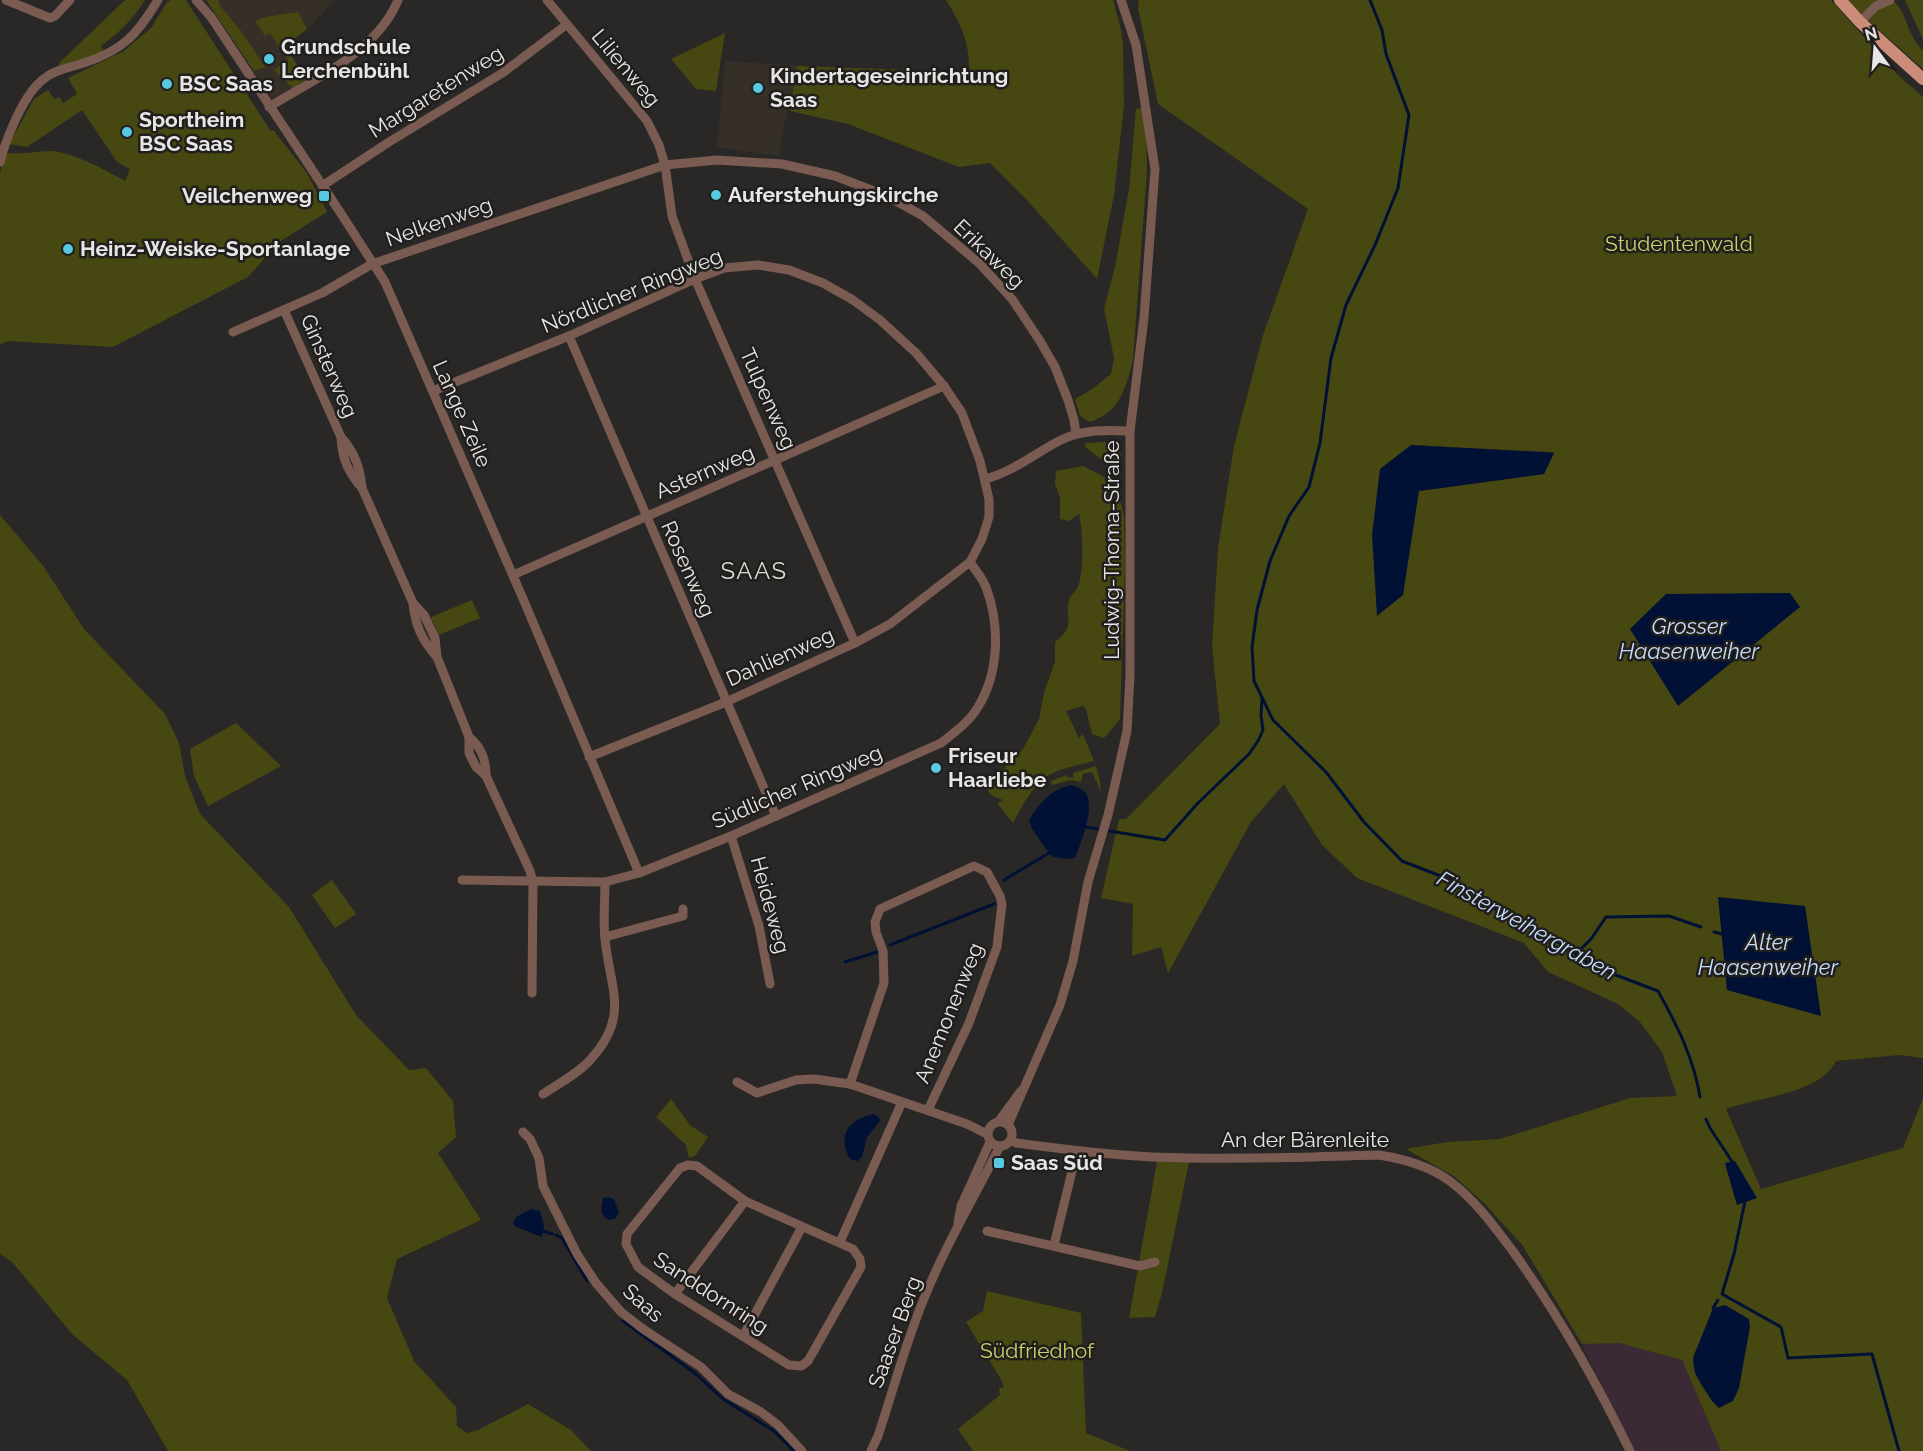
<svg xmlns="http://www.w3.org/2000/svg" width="1923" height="1451" font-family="Raleway,sans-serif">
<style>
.industrial{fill:#3b2a35}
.built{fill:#352f28}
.green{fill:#464711;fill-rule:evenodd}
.water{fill:#001135}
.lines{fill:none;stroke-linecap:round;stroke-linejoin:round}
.stream{stroke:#001135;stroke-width:3}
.minor{stroke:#7a5b52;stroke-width:9}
.major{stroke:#cb8d7a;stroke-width:12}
.poi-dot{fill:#56c9e0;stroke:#211f1d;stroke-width:2}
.labels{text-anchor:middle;stroke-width:5;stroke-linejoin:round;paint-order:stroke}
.poi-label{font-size:21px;font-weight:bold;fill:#e7e6e4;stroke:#211f1d;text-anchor:start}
.street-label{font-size:21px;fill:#e7e6e4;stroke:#211f1d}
.park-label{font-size:21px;fill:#cdd069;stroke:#211f1d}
.water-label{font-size:22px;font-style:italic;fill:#c6dcfc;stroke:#211f1d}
.quarter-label{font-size:24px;letter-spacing:1.5px;fill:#d8d6d3;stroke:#211f1d}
</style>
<rect width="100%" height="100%" fill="#2a2826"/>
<polygon class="industrial" points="1600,1342 1619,1343 1682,1360 1721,1451 1635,1451 1582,1345"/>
<g class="built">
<polygon points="206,0 335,0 307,29 285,46 306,79 272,99"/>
<polygon points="725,61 797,66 790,111 787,110 779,156 717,147"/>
</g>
<g class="green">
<path d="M125 0H145C133 19 119 33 101 46L104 52 58 68 59 63Z"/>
<path d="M171 0H186L270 130 274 131 307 173 327 212 279 242 248 277 113 347 9 341 0 344V172L6 153C23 154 33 152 49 151 71 151 106 170 125 181L130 169 117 162 82 110 27 147 9 144 34 99 48 90 54 99 59 97 63 103 77 94 68 78 124 51 151 28 167 2Z"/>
<polygon points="206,0 218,0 221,7 241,31 265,67 254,71"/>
<path d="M946 0H1113L1121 30 1123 45 1124 105 1114 195 1097 279 1026 199 990 163 959 167 848 124 790 111 797 66 969 72C970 43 961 24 946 0Z"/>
<path d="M1139 0H1831L1899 76 1923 97V1058L1899 1055 1836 1061C1820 1094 1758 1097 1726 1109L1761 1189 1903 1148 1923 1098V1451H1721L1682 1360 1619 1343 1582 1344 1523 1246 1485 1204 1455 1177 1406 1149 1447 1142 1500 1139 1630 1098 1677 1096 1662 1052 1640 1022 1618 1004 1548 972 1524 943 1357 878 1322 845 1284 784 1251 822 1168 973 1161 947 1132 956 1133 904 1101 898 1119 819H1126L1220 724 1212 646 1218 548 1234 446 1263 335 1308 209 1158 104 1138 8ZM1411 445 1553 452 1554 453 1544 474 1419 491ZM1725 1164 1757 1198 1737 1204ZM1704 1333 1719 1407C1708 1397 1689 1372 1694 1356 1696 1348 1701 1341 1704 1333Z"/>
<path d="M1848 0H1884L1886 3 1895 2C1908 16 1908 38 1923 50V69L1858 11Z"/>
<polygon points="1905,0 1923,0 1923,39"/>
<polygon points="298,12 307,29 285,46 306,79 293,88 274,70 288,60 270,33 265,36 255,21 265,17"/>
<polygon points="725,33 716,91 696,89 671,59"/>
<path d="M1141 108 1146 110 1147 170 1133 360C1126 387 1120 413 1090 422L1080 416 1075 399 1091 390 1111 374 1114 358 1104 309 1115 267 1129 189 1136 109Z"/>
<path d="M1107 442 1119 448 1122 458C1111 473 1096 454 1085 447L1086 443Z"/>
<path d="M1083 466 1103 476 1121 504 1124 516 1125 566 1120 719 1104 738 1092 734 1086 709 1083 706 1066 711 1079 738 1083 734 1094 761C1078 766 1056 768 1044 779 1030 790 1021 808 1013 823L997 803 1003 800C992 796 989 795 985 784L998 775 1023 749 1039 719 1044 693 1055 661V642C1077 625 1064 620 1069 600 1071 595 1077 590 1079 584 1084 565 1083 533 1079 514L1069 521 1060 519V498L1055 484 1056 471Z"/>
<polygon points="0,515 44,567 84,629 165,714 179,743 185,776 200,814 289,907 356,1015 409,1070 426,1068 453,1101 456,1137 438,1153 481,1220 397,1259 387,1298 414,1361 456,1407 457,1426 467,1433 478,1430 528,1404 571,1430 591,1451 168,1451 127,1380 72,1334 12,1262 0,1254"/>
<polygon points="472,600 480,618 439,635 431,617"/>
<polygon points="236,723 281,766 208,806 194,776 190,749"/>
<polygon points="1096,766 1100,781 1101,792 1092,772 1083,774 1081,782 1070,780 1052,785 1051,781 1067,775 1068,778 1074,777 1073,773"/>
<polygon points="332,880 356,914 335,928 312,895"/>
<polygon points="671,1099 690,1125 708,1137 695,1156 689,1158 686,1145 656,1117"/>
<polygon points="1157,1161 1189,1162 1162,1293 1155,1317 1129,1318"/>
<polygon points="987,1291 1081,1313 1086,1433 1130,1451 973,1451 958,1429 1000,1395 999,1387 1004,1388 1002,1381 966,1322 983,1311"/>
</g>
<g class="water">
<polygon points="1411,445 1554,453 1544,474 1419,491 1403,595 1377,616 1372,535 1380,469"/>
<polygon points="1790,593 1800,607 1678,706 1630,629 1666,594"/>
<path d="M1071 785C1077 787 1084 789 1087 795 1094 811 1081 843 1075 858L1065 859 1051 856 1032 829 1029 820C1039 804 1051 789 1071 785Z"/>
<polygon points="1718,897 1805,906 1821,1016 1727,990"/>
<path d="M873 1114 879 1117 880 1121 867 1137 862 1157 858 1161 850 1159C837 1135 848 1120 873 1114Z"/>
<polygon points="1735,1161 1757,1198 1737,1205 1725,1163"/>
<polygon points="609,1197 614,1199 619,1212 616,1218 610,1220 605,1218 601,1211 603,1198"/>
<polygon points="531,1209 540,1211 544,1225 542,1237 516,1227 513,1223 516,1217"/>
<polygon points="1725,1305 1749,1319 1750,1327 1739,1388 1733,1401 1719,1408 1712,1401 1695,1373 1693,1358 1713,1308"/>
</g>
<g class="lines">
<g class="stream">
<path d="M1370 0 1382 30 1386 54 1409 115 1398 188 1375 245 1346 305 1331 358 1320 443 1309 487 1289 516 1270 561 1257 610 1252 647 1254 681 1273 720 1326 772 1364 822 1402 861 1456 882 1493 908 1569 948 1592 966 1658 991C1677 1025 1694 1059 1700 1097"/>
<polyline points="1085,827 1165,840 1198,803 1249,754 1258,741 1263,730 1261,716 1262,699"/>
<polyline points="1004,880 1049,853"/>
<polyline points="1714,932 1722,934"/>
<polyline points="890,945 994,904"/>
<polyline points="1576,954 1591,939 1606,917 1669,916 1701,927"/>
<polyline points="845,962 877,952"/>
<polyline points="1706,1119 1710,1128 1733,1163"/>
<polyline points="1745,1201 1734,1254 1722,1294 1781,1327 1788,1358 1872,1354 1899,1451"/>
<polyline points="543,1231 552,1234"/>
<polyline points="556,1235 562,1238 587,1281"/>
<polyline points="1713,1308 1718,1300"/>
<polyline points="623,1321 696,1374 723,1399 774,1431 794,1451"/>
</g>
<g class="minor">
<polyline points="6,0 50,18 55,16 70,0"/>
<polyline points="196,0 211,17 340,212 385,282 524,601 639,873"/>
<polyline points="547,0 647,121 659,145 665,165 672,216 695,279 855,643"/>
<polyline points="1860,22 1876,6 1890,0"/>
<path d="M269 107C314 79 377 52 398 0"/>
<path d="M0 162C6 139 24 92 45 78 55 70 71 67 84 63 123 50 137 35 158 0"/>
<polyline points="322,186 389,142 504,72 566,25"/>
<path d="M284 310 341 437C355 453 360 467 362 488L413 603C415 625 422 640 436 656"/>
<polyline points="233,332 322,293 372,264 665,165 717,160 782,164 835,176 887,196 923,216 979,263 1012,299 1040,341 1055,367 1068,400 1074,420 1076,434"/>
<polyline points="569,336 776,816"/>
<polyline points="433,391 569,336 695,279 724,268 758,265 789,270 823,283 853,300 880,320 916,353 944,386 962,413 980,461 989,499 989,517 982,539 970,562 890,624 855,643 726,702 589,757"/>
<path d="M341 437C342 459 348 472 362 488"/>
<path d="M985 479C1013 472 1035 453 1061 440 1083 429 1107 430 1130 431"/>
<polyline points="513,575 944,386"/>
<polyline points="413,603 424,615 435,638 437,657 469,737 469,753 476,767 486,776 530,871 533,882 532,993"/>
<path d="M469 737C482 748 486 760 486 776"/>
<polyline points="731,836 759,926 770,984"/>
<path d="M462 880 605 882 639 873 731 836 941 743C955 732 969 722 978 707 999 673 1000 627 987 590 984 580 976 571 970 562"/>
<polyline points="605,937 683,916 683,909"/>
<polyline points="737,1082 757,1093 796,1080 814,1079 850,1084 967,1124 987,1134"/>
<polyline points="850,1084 884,983 883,951 876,932 875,922 880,909 974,866 987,872 1000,896 1002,904 997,947 969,1023 928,1110"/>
<path d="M543 1094C558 1084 579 1073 591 1059 631 1015 609 987 605 938 603 920 605 900 605 882"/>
<polyline points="999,1121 1021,1091"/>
<circle cx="1000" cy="1134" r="12"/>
<polyline points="1008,1125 1060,1005 1073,961 1088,882 1108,815 1127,731 1130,675 1130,431 1144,318 1155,169 1136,45 1121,0"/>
<polyline points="523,1132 530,1139 539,1158 543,1186 577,1254 596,1283 621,1312 643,1329 701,1367 728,1394 761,1412 778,1425 802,1451"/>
<path d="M1011 1140 1016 1143C1061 1149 1107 1155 1153 1157 1229 1160 1304 1157 1379 1155 1405 1159 1430 1166 1451 1182 1475 1200 1494 1226 1512 1250 1558 1314 1596 1381 1630 1451"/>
<polygon points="688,1165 697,1166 745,1201 853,1249 860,1259 861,1267 808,1361 801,1366 789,1365 675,1294 638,1267 626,1244 627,1234 680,1168"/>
<polyline points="958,1223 961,1206 990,1142"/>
<polyline points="987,1231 1140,1266 1155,1262"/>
<polyline points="840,1242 902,1102"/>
<polyline points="1054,1245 1077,1151"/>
<polyline points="675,1294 745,1201"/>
<polyline points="743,1336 802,1227"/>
<path d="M871 1451 878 1436C893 1391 905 1345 923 1301 944 1248 974 1198 1000 1146"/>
</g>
<polyline class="major" points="1840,0 1860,22 1923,79"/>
</g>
<g class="poi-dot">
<circle cx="269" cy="59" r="6"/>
<circle cx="167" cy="84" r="6"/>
<circle cx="758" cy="88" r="6"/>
<circle cx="127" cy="132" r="6"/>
<circle cx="716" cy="195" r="6"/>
<rect x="318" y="190" width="12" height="12" rx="3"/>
<circle cx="68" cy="249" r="6"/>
<circle cx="936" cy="768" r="6"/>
<rect x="993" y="1157" width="12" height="12" rx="3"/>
</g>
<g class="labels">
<g class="poi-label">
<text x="281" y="54">Grundschule<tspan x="281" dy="24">Lerchenbühl</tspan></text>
<text x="770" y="83">Kindertageseinrichtung<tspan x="770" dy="24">Saas</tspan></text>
<text x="179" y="91">BSC Saas</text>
<text x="139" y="127">Sportheim<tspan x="139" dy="24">BSC Saas</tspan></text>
<text x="728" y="202">Auferstehungskirche</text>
<text x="312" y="203" text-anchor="end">Veilchenweg</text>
<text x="80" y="256">Heinz-Weiske-Sportanlage</text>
<text x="948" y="763">Friseur<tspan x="948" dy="24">Haarliebe</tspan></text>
<text x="1011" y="1170">Saas Süd</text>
</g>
<g class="street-label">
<text transform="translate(626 68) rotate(50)" y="7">Lilienweg</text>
<text transform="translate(436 92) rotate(-32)" y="7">Margaretenweg</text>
<text transform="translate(439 222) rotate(-19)" y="7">Nelkenweg</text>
<text transform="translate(989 254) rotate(44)" y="7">Erikaweg</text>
<text transform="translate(632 291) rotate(-22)" y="7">Nördlicher Ringweg</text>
<text transform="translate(329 366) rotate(66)" y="7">Ginsterweg</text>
<text transform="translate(768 399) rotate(66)" y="7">Tulpenweg</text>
<text transform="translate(462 414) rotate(66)" y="7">Lange Zeile</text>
<text transform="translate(705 472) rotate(-23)" y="7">Asternweg</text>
<text transform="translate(1112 550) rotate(-90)" y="7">Ludwig-Thoma-Straße</text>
<text transform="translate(688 569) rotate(66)" y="7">Rosenweg</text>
<text transform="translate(780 657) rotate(-24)" y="7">Dahlienweg</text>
<text transform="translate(797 787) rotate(-23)" y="7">Südlicher Ringweg</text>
<text transform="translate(770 905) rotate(75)" y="7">Heideweg</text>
<text transform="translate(949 1013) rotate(-68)" y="7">Anemonenweg</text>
<text x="1305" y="1147">An der Bärenleite</text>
<text transform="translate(711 1293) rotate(33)" y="7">Sanddornring</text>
<text transform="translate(643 1303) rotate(41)" y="7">Saas</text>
<text transform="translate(895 1332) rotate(-70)" y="7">Saaser Berg</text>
</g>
<g class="park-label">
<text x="1679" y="251">Studentenwald</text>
<text x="1037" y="1358">Südfriedhof</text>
</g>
<g class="water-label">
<text x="1689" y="634">Grosser<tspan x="1689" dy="25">Haasenweiher</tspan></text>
<text transform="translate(1527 925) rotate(29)" y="8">Finsterweihergraben</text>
<text x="1768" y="950">Alter<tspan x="1768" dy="25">Haasenweiher</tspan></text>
</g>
<g class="quarter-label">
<text x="754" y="579">SAAS</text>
</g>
</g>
<g transform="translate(1875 48) rotate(344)" stroke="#211f1d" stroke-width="4.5" paint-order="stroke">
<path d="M0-4.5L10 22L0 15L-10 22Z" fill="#e7e6e4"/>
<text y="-9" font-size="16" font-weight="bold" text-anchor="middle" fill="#e7e6e4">N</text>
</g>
</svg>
